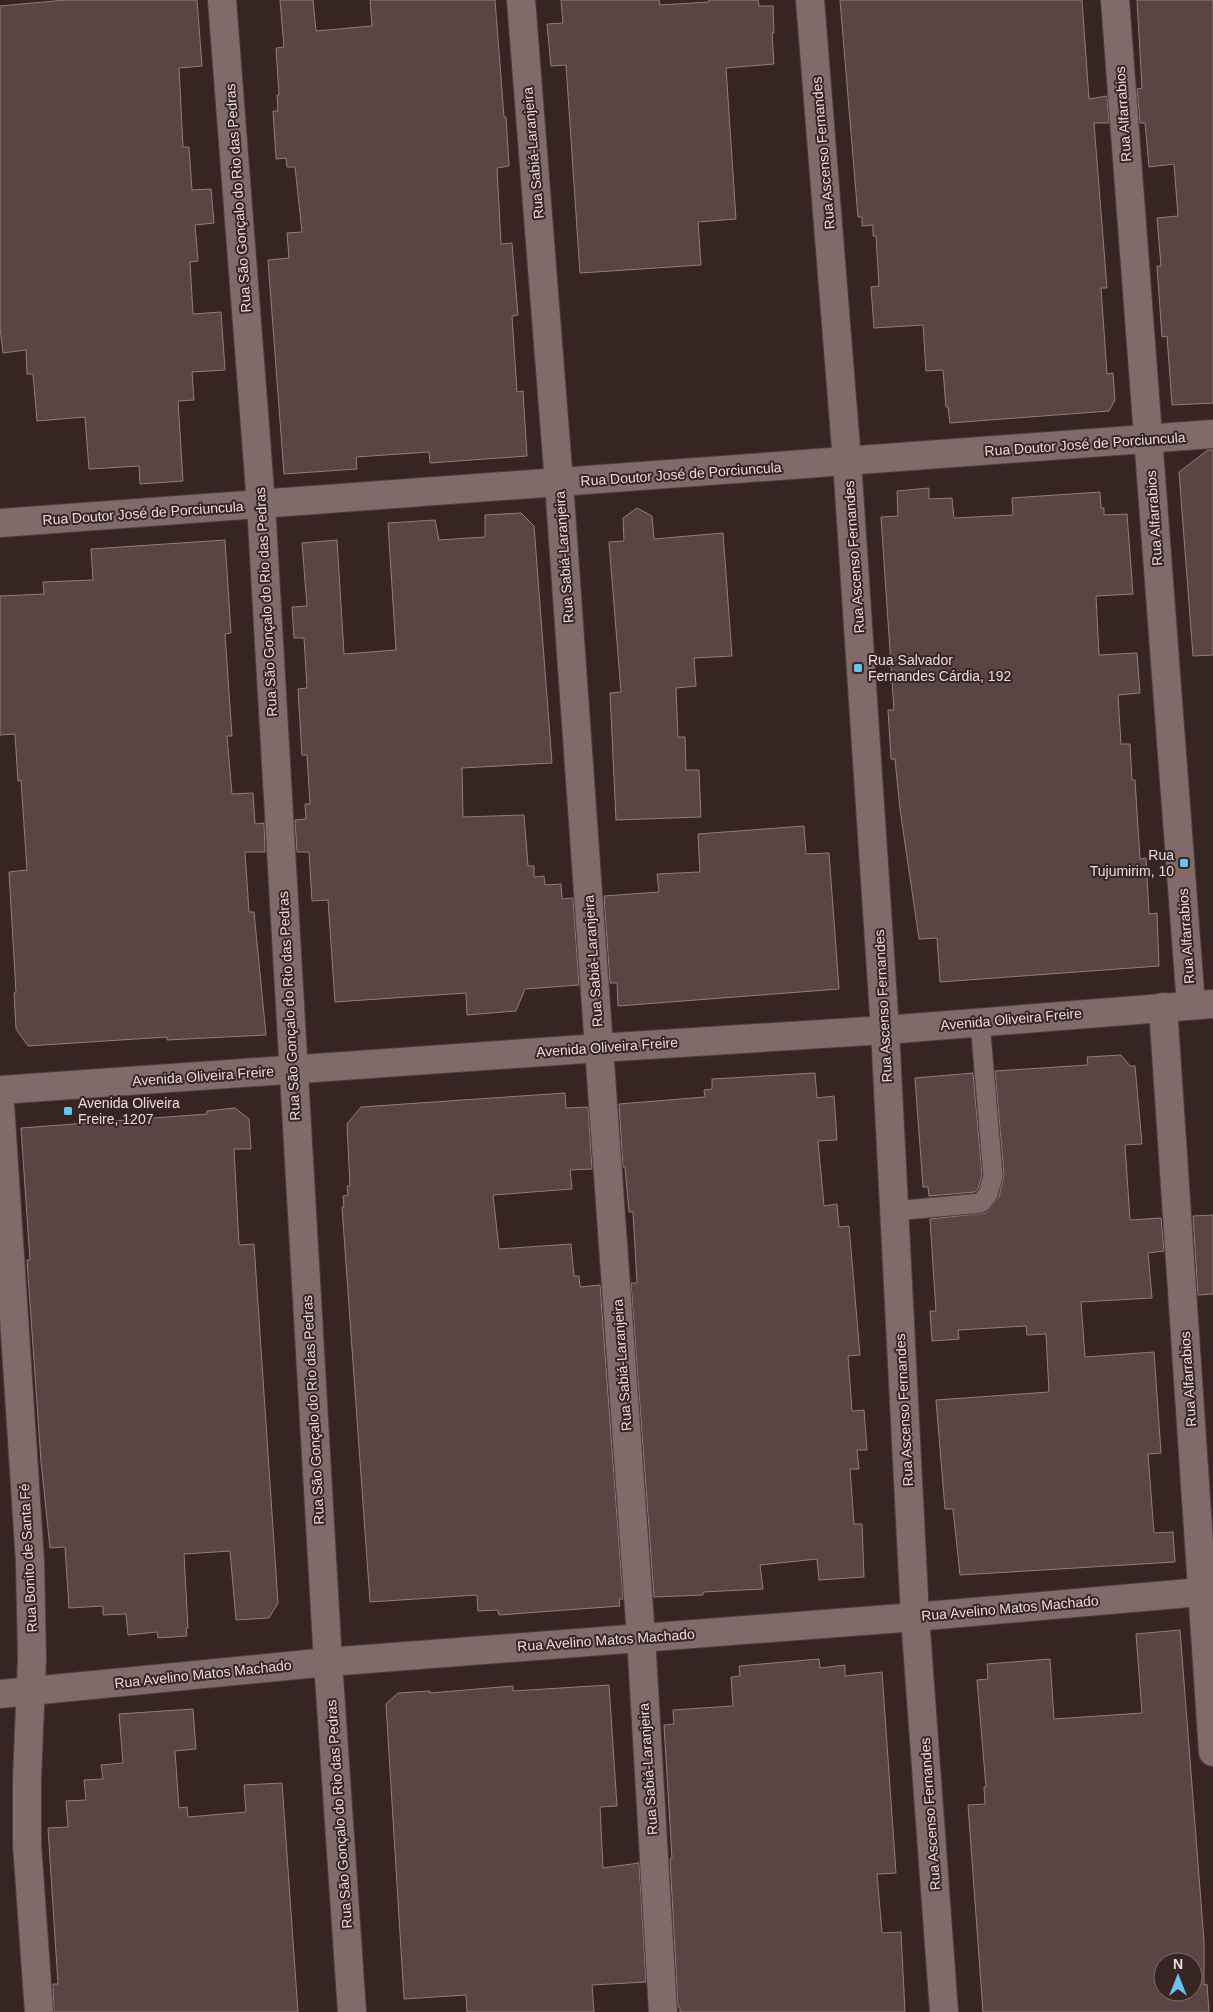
<svg xmlns="http://www.w3.org/2000/svg" width="1213" height="2012" font-family="Helvetica,sans-serif">
<style>
.building{fill:#594544;stroke:#947d7c;fill-rule:evenodd}
.lines{fill:none;stroke-linecap:round;stroke-linejoin:round}
.lane-casing{stroke:#4f403f;stroke-width:21}
.street-casing{stroke:#4f403f;stroke-width:30}
.secondary-casing{stroke:#4f403f;stroke-width:30}
.lane{stroke:#816b6a;stroke-width:19}
.street{stroke:#816b6a;stroke-width:28}
.secondary{stroke:#816b6a;stroke-width:28}
.poi-dot{fill:#69c3f1;stroke:#372524;stroke-width:2}
.labels{text-anchor:middle;stroke-width:4;stroke-linejoin:round;paint-order:stroke}
.street-label{font-size:14px;fill:#eadddc;stroke:#372524}
.poi-label{font-size:14px;fill:#eadddc;stroke:#372524;text-anchor:start}
</style>
<rect width="100%" height="100%" fill="#372524"/>
<g class="building">
<polygon points="66,0 197,0 202,66 179,68 183,147 189,147 192,190 211,189 214,223 195,225 198,261 190,262 193,314 221,312 225,370 192,372 194,400 178,401 183,481 140,484 139,466 89,469 85,417 37,421 33,374 27,374 26,350 3,353 0,328 0,6"/>
<polygon points="280,0 313,0 316,31 372,26 370,0 495,0 504,117 506,117 509,166 497,168 501,244 512,243 518,315 512,316 517,392 523,391 527,456 430,463 429,452 356,457 357,469 284,474 268,260 289,258 287,233 302,232 295,167 287,167 286,158 276,159 273,111 278,111 277,95 279,95 276,48 284,47"/>
<polygon points="561,0 659,0 660,5 709,2 709,0 758,0 759,6 773,6 774,33 772,33 774,64 726,68 736,219 698,222 701,265 580,273 566,65 551,66 547,24 563,23"/>
<polygon points="840,0 1082,0 1089,99 1107,96 1109,123 1094,123 1107,288 1101,288 1107,374 1113,373 1115,400 1109,411 950,423 948,407 946,407 943,370 926,371 923,325 874,328 871,287 879,286 876,236 873,236 873,225 862,226 862,217 858,217"/>
<polygon points="1137,0 1213,0 1213,403 1172,405 1167,336 1162,337 1157,266 1161,266 1157,218 1178,216 1174,164 1149,167 1145,123 1140,123 1137,89 1142,88"/>
<polygon points="1208,450 1213,450 1213,655 1193,656 1179,472"/>
<polygon points="929,488 929,499 952,498 954,518 1013,515 1012,498 1100,492 1101,508 1104,508 1104,515 1127,514 1133,594 1096,596 1099,655 1137,653 1140,693 1118,695 1121,744 1130,744 1132,780 1135,780 1140,859 1146,858 1149,914 1157,913 1159,966 940,982 937,938 919,939 900,809 895,759 891,759 888,710 894,710 881,517 898,516 897,491"/>
<polygon points="637,508 652,516 654,539 723,533 732,656 694,658 696,686 676,688 678,737 685,737 686,770 699,770 701,817 616,820 610,693 621,692 609,542 624,541 623,518"/>
<polygon points="521,513 534,526 552,763 462,768 463,817 524,815 528,866 534,866 534,877 544,876 545,885 561,884 562,899 573,898 579,985 525,989 516,1011 467,1015 466,993 335,1002 328,900 312,901 309,852 297,852 295,820 306,819 305,804 310,804 307,755 302,755 298,689 307,688 304,638 294,638 292,607 307,606 302,543 337,540 344,654 396,650 388,523 435,520 439,540 485,537 485,515"/>
<polygon points="225,540 231,633 225,634 232,736 227,736 232,794 253,793 255,824 264,823 265,852 245,852 249,912 254,912 266,1035 167,1040 167,1037 28,1046 16,1029 14,993 16,992 9,872 27,870 21,780 18,781 15,734 0,735 0,596 44,594 43,582 93,580 91,549"/>
<polygon points="804,826 806,854 829,853 839,989 618,1006 617,983 610,983 604,896 659,892 657,874 700,872 698,834"/>
<polygon points="1121,1055 1130,1066 1135,1066 1142,1144 1125,1145 1130,1220 1161,1218 1164,1251 1148,1253 1152,1298 1081,1302 1085,1357 1154,1352 1161,1453 1148,1454 1154,1533 1173,1532 1175,1562 960,1575 953,1509 945,1509 936,1400 1049,1392 1046,1334 1027,1335 1026,1326 958,1330 959,1339 932,1341 930,1311 936,1311 930,1219 986,1213 999,1197 1004,1175 995,1071 1088,1065 1087,1057"/>
<polygon points="815,1073 817,1098 834,1096 837,1140 818,1141 824,1206 837,1204 839,1227 849,1226 860,1355 848,1356 852,1411 864,1410 867,1450 857,1450 859,1469 850,1469 854,1524 862,1524 864,1577 819,1580 817,1559 760,1565 763,1589 703,1592 703,1595 654,1597 631,1283 637,1283 633,1212 629,1212 625,1167 623,1167 619,1104 705,1097 704,1090 712,1089 712,1079"/>
<polygon points="973,1073 982,1175 978,1189 975,1192 929,1196 928,1187 923,1187 915,1078"/>
<polygon points="565,1093 566,1108 588,1107 592,1169 570,1170 572,1189 493,1195 499,1249 571,1244 574,1276 579,1276 580,1287 600,1285 623,1599 619,1599 620,1606 499,1615 498,1610 478,1611 477,1595 370,1602 342,1207 344,1207 343,1196 348,1195 347,1186 350,1186 347,1124 361,1107"/>
<polygon points="235,1108 249,1119 251,1149 234,1149 239,1245 254,1244 278,1603 269,1618 236,1620 230,1551 184,1554 188,1628 186,1628 187,1636 158,1638 157,1632 128,1635 126,1614 103,1615 103,1606 69,1608 65,1547 50,1548 41,1461 27,1260 30,1260 21,1128 207,1114 207,1111"/>
<polygon points="1213,1215 1213,1294 1198,1295 1193,1216"/>
<path d="M1180 1630 1204 1941V1985L1207 1984 1209 2012H983L968 1805 985 1804 984 1787H986L977 1680 988 1679 987 1664 1050 1659 1054 1719 1142 1713 1136 1634ZM1163 1962H1193V1992H1163Z"/>
<polygon points="819,1659 820,1668 845,1665 845,1676 882,1672 896,1873 877,1874 882,1933 901,1932 905,2012 680,2012 680,2007 678,2007 670,1859 672,1858 664,1725 674,1724 673,1710 733,1706 731,1677 740,1676 739,1666"/>
<polygon points="609,1685 617,1806 600,1807 603,1868 639,1863 646,1982 592,1985 594,2012 467,2012 466,1995 404,1999 386,1704 398,1693 430,1691 430,1693 513,1686 513,1691"/>
<polygon points="193,1709 196,1749 175,1751 179,1808 187,1807 188,1817 246,1812 244,1785 282,1783 298,2012 54,2012 53,1984 58,1984 48,1828 68,1827 66,1801 86,1800 84,1780 103,1779 101,1765 123,1763 119,1714"/>
</g>
<g class="lines">
<defs>
<polyline id="lane" points="894,1211 981,1203 988,1194 993,1176 980,1022"/>
<g id="street">
<polyline points="222,0 261,504 328,1662 352,2012"/>
<polyline points="521,0 559,483 599,1048 641,1637 663,2012"/>
<polyline points="810,0 847,461 885,1030 915,1617 944,2012"/>
<polyline points="1115,0 1191,1005"/>
<polyline points="0,523 1213,434"/>
<polyline points="1163,1007 1213,1752"/>
<polyline points="0,1104 30,1562 32,1659 27,1778 27,1844 39,2012"/>
<polyline points="0,1694 328,1662 915,1617 1213,1591"/>
</g>
<polyline id="secondary" points="0,1090 599,1048 885,1030 1213,1004"/>
</defs>
<use href="#lane" class="lane-casing"/>
<use href="#street" class="street-casing"/>
<use href="#secondary" class="secondary-casing"/>
<use href="#lane" class="lane"/>
<use href="#street" class="street"/>
<use href="#secondary" class="secondary"/>
</g>
<g class="poi-dot">
<rect x="853" y="663" width="10" height="10" rx="2.5"/>
<rect x="1179" y="858" width="10" height="10" rx="2.5"/>
<rect x="63" y="1106" width="10" height="10" rx="2.5"/>
</g>
<g class="labels">
<g class="street-label">
<text transform="translate(1123 114) rotate(-94)" y="5">Rua Alfarrabios</text>
<text transform="translate(533 153) rotate(-95)" y="5">Rua Sabiá-Laranjeira</text>
<text transform="translate(823 153) rotate(-95)" y="5">Rua Ascenso Fernandes</text>
<text transform="translate(238 198) rotate(-94)" y="5">Rua São Gonçalo do Rio das Pedras</text>
<text transform="translate(1085 444) rotate(-4)" y="5">Rua Doutor José de Porciuncula</text>
<text transform="translate(681 474) rotate(-4)" y="5">Rua Doutor José de Porciuncula</text>
<text transform="translate(143 513) rotate(-4)" y="5">Rua Doutor José de Porciuncula</text>
<text transform="translate(1154 518) rotate(-94)" y="5">Rua Alfarrabios</text>
<text transform="translate(564 557) rotate(-94)" y="5">Rua Sabiá-Laranjeira</text>
<text transform="translate(854 557) rotate(-94)" y="5">Rua Ascenso Fernandes</text>
<text transform="translate(266 602) rotate(-93)" y="5">Rua São Gonçalo do Rio das Pedras</text>
<text transform="translate(1186 936) rotate(-94)" y="5">Rua Alfarrabios</text>
<text transform="translate(593 961) rotate(-94)" y="5">Rua Sabiá-Laranjeira</text>
<text transform="translate(289 1006) rotate(-93)" y="5">Rua São Gonçalo do Rio das Pedras</text>
<text transform="translate(883 1006) rotate(-93)" y="5">Rua Ascenso Fernandes</text>
<text transform="translate(1011 1019) rotate(-5)" y="5">Avenida Oliveira Freire</text>
<text transform="translate(607 1047) rotate(-4)" y="5">Avenida Oliveira Freire</text>
<text transform="translate(203 1076) rotate(-4)" y="5">Avenida Oliveira Freire</text>
<text transform="translate(622 1365) rotate(-94)" y="5">Rua Sabiá-Laranjeira</text>
<text transform="translate(1188 1379) rotate(-94)" y="5">Rua Alfarrabios</text>
<text transform="translate(313 1410) rotate(-93)" y="5">Rua São Gonçalo do Rio das Pedras</text>
<text transform="translate(904 1410) rotate(-93)" y="5">Rua Ascenso Fernandes</text>
<text transform="translate(28 1558) rotate(-93)" y="5">Rua Bonito de Santa Fé</text>
<text transform="translate(1010 1608) rotate(-5)" y="5">Rua Avelino Matos Machado</text>
<text transform="translate(606 1640) rotate(-4)" y="5">Rua Avelino Matos Machado</text>
<text transform="translate(203 1674) rotate(-6)" y="5">Rua Avelino Matos Machado</text>
<text transform="translate(648 1769) rotate(-94)" y="5">Rua Sabiá-Laranjeira</text>
<text transform="translate(339 1814) rotate(-94)" y="5">Rua São Gonçalo do Rio das Pedras</text>
<text transform="translate(930 1814) rotate(-94)" y="5">Rua Ascenso Fernandes</text>
</g>
<g class="poi-label">
<text x="868" y="665">Rua Salvador<tspan x="868" dy="16">Fernandes Cárdia, 192</tspan></text>
<text x="1174" y="860" text-anchor="end">Rua<tspan x="1174" dy="16">Tujumirim, 10</tspan></text>
<text x="78" y="1108">Avenida Oliveira<tspan x="78" dy="16">Freire, 1207</tspan></text>
</g>
</g>
<g transform="translate(1178 1977)"><circle r="24" fill="#372524" stroke="#7f6f6e"/>
<path d="M0-4L9 19L0 12L-9 19Z" fill="#69c3f1"/>
<text y="-8" font-size="14" font-weight="bold" text-anchor="middle" fill="#eadddc">N</text>
</g>
</svg>
